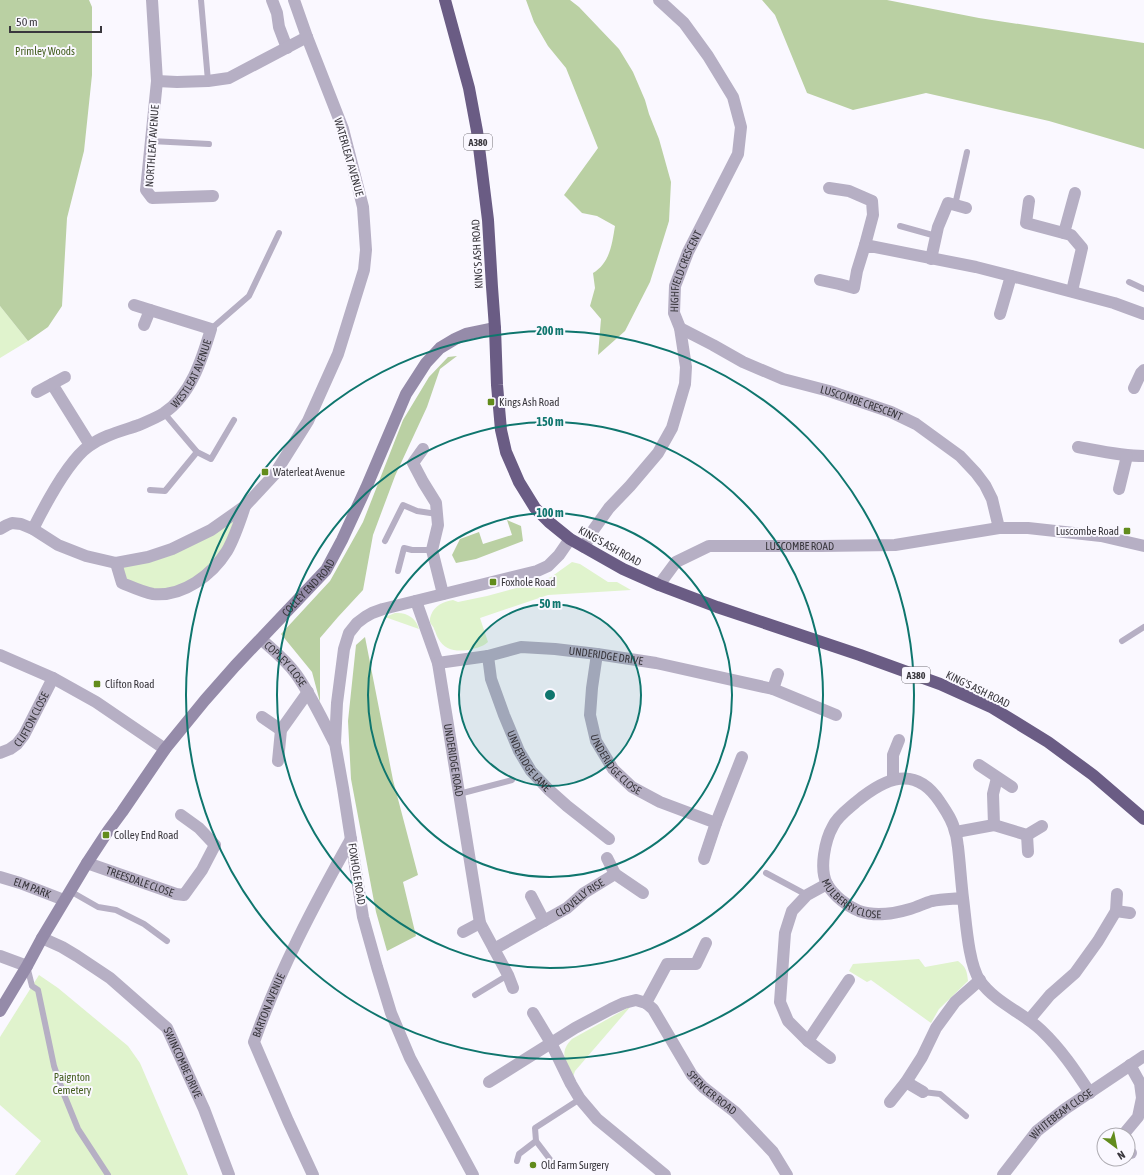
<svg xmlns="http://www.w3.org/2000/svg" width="1144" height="1175" font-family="'Asap Condensed',sans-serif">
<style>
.green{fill:#e0f3cd}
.forest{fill:#bad0a3}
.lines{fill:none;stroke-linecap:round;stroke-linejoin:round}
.lane{stroke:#b6afc4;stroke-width:6}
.street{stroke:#b6afc4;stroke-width:12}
.secondary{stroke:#958ba9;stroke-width:12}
.highway{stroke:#6a5c84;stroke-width:12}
.ring{fill:none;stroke:#0f766e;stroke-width:2}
.poi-dot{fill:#628c1c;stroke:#faf8ff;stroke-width:1.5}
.labels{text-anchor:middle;stroke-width:4;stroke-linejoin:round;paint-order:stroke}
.shield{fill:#faf8ff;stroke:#737177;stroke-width:1}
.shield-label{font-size:10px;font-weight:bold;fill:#39373d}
.park-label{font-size:11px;fill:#445e1f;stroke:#faf8ff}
.street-label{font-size:11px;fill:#39373d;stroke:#faf8ff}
.poi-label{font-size:11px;fill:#39373d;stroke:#faf8ff;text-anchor:start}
.centre{fill:#0f766e;stroke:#faf8ff;stroke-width:2}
.ring-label{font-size:12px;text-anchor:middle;font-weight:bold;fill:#0f766e;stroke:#faf8ff;stroke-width:4;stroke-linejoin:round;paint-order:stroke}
</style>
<rect width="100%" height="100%" fill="#faf8ff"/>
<g class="green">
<polygon points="0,306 28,341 0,358"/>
<polygon points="245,506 219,563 170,593 122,583 116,563 148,557"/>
<path d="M572 562 580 564 608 582H617L631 590 548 595 480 618 488 642C484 646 479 647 473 649 460 652 445 652 438 638 436 635 436 632 434 629 434 627 432 626 431 624 429 621 430 618 431 615 435 605 443 602 453 600L458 602 487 596 538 582 551 577Z"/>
<path d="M395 613C407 612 416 618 419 629L385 617Z"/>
<path d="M919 959 925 967 958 961C966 967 967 971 968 981L939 1009 931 1023 871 980 867 982 849 971 853 964Z"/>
<polygon points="39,975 58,988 128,1046 140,1063 188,1175 15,1175 41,1141 0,1105 0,1037"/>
<path d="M631 1006 575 1071 573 1077C566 1062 558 1053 572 1039Z"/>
</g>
<g class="forest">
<polygon points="0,0 89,0 92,7 92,75 84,151 67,218 62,306 48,327 28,341 0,306"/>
<path d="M526 0H570L579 7 619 49 633 72 645 100 649 114 659 139 671 182 669 221 650 282 625 331 598 355 601 319 590 306 595 288 593 273C610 263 612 244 615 226L597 216 582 213 564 195 598 148 566 68 548 46 534 22Z"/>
<polygon points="762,0 887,0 979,18 1144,43 1144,149 1049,121 926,93 853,110 807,93 775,15"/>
<polygon points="457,356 440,369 427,407 395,476 373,535 363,590 338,617 320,638 320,702 312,672 281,634 330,581 363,522 403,420 429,377 448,357"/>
<polygon points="507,520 521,526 523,541 476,559 456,563 452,555 460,539 479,532 483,544 512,535"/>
<polygon points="365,637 393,780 418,875 403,882 416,936 387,951 376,912 351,779 348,721 356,645"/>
</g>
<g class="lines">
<g class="lane">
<polyline points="201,0 208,81"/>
<polyline points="151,141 209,144"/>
<polyline points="955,205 967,152"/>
<polyline points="900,226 936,236"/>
<polyline points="1129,282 1144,289"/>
<polyline points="211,329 249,296 279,233"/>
<polyline points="164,413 197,452 211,459 234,420"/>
<polyline points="150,490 165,491 197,452"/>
<polyline points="385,541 403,505 417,511 437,514"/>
<polyline points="398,571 404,548 412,550 432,550"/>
<polyline points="1122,641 1144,627"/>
<polyline points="459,794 512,780"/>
<polyline points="766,873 807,895"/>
<polyline points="70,891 98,907 116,910 144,924 167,941"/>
<polyline points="27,966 32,986 38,990 54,1066 63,1092 78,1129 108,1175"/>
<polyline points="475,995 508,975"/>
<polyline points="923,1092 940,1094 966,1116"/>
<polyline points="517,1161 519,1154 536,1141"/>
<polyline points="552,1162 536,1141 535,1128 580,1099"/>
</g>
<g class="street">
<polyline points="152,0 157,81 146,190 152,198 213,196"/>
<polyline points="272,0 277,13 279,27 287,48"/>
<polyline points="157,81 177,82 208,81 229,78 307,37"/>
<polyline points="829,188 849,191 872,201 873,215 865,245"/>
<polyline points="1029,201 1026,223 1071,235 1082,248 1072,291"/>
<polyline points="1064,233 1075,193"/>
<polyline points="931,259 938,227 948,203 966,208"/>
<polyline points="820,280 839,284 854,288 857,271 865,245 976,267 1031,281 1114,303 1144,314"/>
<polyline points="1000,314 1011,276"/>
<polyline points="144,325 150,310"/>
<path id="s1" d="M680 328 713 345 743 362 783 379 829 391 891 412 916 424 960 456 976 473 985 485 992 499 999 528"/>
<polyline points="52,384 90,445"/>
<polyline points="1134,388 1141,373 1144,370"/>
<polyline points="37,392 65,377"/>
<path d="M1078 447C1100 451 1121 456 1144 456"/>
<polyline points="423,449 413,463 423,482 436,503 438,525 432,550 443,594"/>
<polyline points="1119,489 1127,456"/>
<polyline points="0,529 7,525 12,523 21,524 33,529 58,545 86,556 116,563 148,557 172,549 211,530 245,506 274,475 308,421 338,354 364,270 366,250 363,207 343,129 307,37 294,0"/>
<path id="s2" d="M33 529C44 507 69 460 89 446 104 435 122 431 139 425 148 421 156 418 164 413 191 395 202 359 211 329L134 305"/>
<path id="s3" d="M584 547 594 529 609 508 630 486 658 453 672 428 685 384 686 367 680 328 674 313 675 286 688 252 738 154 741 127 733 97 708 56 684 23 659 0"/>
<path d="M116 563 122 583C132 587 142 592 153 594 183 597 212 575 227 551 235 537 240 521 245 506"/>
<path id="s4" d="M659 585 676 562 709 546H821L895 545 999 528H1028L1101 536 1144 546"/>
<path id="s5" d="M416 601 438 663 480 923 508 975 513 988"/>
<path id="s6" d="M261 639C273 650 286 660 296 674 311 695 322 719 334 742"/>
<path id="s7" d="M597 654 592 688 590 715 596 741 613 769 632 787 660 802 716 823 742 757"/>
<polyline points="0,655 53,678 96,702 165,749"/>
<path id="s8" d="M488 656 491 679 504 715 519 751 531 771 548 789 567 806 609 839"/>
<path id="s9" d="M438 663 488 656 521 647 555 649 597 654 656 663 773 689 836 715"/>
<polyline points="773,689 778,674"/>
<polyline points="262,717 281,730"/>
<path id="s10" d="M0 753 10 749 17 744 24 735 53 678"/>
<polyline points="278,761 281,730 308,692"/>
<polyline points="979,765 1012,787"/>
<polyline points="893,779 893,755 899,740"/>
<polyline points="994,825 1027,835 1042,826"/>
<polyline points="956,832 994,825 993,794 997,778"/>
<polyline points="1027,835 1028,852"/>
<polyline points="704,859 716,823"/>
<path id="s11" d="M87 863 176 894 184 895 202 870 215 845 199 828 181 815"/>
<polyline points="615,874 643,893"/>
<path id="s12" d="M0 877 20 883 64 900"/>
<polyline points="827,884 807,895 792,911 785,933 780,1002 788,1021 808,1041 849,980"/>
<polyline points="531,896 544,921"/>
<path id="s13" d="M963 898C961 881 960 864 958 847 957 842 957 836 955 832 953 821 946 811 940 802 915 764 885 778 856 802 848 809 837 817 833 826 825 840 819 869 827 884 834 896 847 906 859 911 876 917 893 914 910 909 917 907 925 903 932 901 942 899 953 899 963 898 966 920 968 963 980 981 996 1003 1022 1012 1041 1030 1061 1049 1075 1070 1090 1093"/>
<polyline points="1116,911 1130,913"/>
<polyline points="463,932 480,923"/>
<path id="s14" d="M42 938 62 947 77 956 110 978 167 1028 204 1109 229 1175"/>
<path id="s15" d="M706 943 696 964H667L646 1003 653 1009 692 1075 703 1087 735 1112 773 1152 787 1175"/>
<path id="s16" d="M494 949 567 908 584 893 615 874 607 858"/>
<polyline points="0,956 27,966"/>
<polyline points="533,1013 551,1043 571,1084 580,1099 597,1119 665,1175"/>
<polyline points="1029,1020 1050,995 1075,973 1098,941 1116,911 1117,894"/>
<polyline points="808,1041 830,1058"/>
<polyline points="489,1082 575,1028 611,1009 624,1003 636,1000 646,1003"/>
<polyline points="906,1082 923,1092"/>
<polyline points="890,1102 906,1082 922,1057 936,1028 955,1002 980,980"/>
<polyline points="1123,1135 1138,1117 1142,1098 1140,1083 1130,1065"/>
<polyline points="1128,1150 1131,1153"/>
<path id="s17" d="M313 1175 288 1121 254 1042C279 971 314 905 351 839"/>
<polyline points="473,1175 410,1058 391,1013 377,967 363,917 343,788 335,743 337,703 344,649 349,633 357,623 365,617 372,613 383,609 537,571 548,566 559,555 570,539"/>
<path id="s18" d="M1003 1175 1037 1131 1065 1109 1144 1056"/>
</g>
<path class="secondary" id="s19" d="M0 1011 27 966 42 938 87 863 108 831 122 812 165 749 205 700 235 666 326 570 342 540 366 488 406 394 426 363 440 348 455 339 466 334 495 328"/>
<polyline class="highway" points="445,0 469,88 477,131 488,220 492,287 495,328 497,385 501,430 506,452 519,482 535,508 549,522 570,539 623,569 659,585 717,607 860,655 940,684 991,707 1048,742 1093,775 1144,819"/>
</g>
<circle cx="550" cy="695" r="91" fill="#0f766e" fill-opacity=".12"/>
<g class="ring">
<circle cx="550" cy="695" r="91"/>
<circle cx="550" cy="695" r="182"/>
<circle cx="550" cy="695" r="273"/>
<circle cx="550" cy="695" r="364"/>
</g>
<g class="poi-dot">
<rect x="487" y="398" width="8" height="8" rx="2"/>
<rect x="261" y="468" width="8" height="8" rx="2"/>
<rect x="1123" y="527" width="8" height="8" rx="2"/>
<rect x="489" y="578" width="8" height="8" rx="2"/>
<rect x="93" y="680" width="8" height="8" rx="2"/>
<rect x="102" y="831" width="8" height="8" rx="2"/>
<circle cx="533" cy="1165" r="4"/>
</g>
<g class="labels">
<g class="shield">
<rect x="464" y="134" width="28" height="16" rx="3"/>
<rect x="902" y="667" width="28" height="16" rx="3"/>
</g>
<g class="shield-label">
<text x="478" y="146">A380</text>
<text x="916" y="679">A380</text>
</g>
<g class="park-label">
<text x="45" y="55">Primley Woods</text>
<text x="72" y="1081">Paignton<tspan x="72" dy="13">Cemetery</tspan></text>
</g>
<g class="street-label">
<text transform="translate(152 146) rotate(-86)" y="4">NORTHLEAT AVENUE</text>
<text transform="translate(349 157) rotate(74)" y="4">WATERLEAT AVENUE</text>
<text transform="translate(477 254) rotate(-93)" y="4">KING'S ASH ROAD</text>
<text dy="4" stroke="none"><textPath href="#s3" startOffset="311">HIGHFIELD CRESCENT</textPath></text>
<text dy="4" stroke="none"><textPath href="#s2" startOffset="232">WESTLEAT AVENUE</textPath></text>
<text dy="4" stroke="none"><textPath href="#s1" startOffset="197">LUSCOMBE CRESCENT</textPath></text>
<text transform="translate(610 546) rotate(29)" y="4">KING'S ASH ROAD</text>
<text dy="4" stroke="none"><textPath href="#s4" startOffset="156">LUSCOMBE ROAD</textPath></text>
<text dy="4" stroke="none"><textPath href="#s19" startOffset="526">COLLEY END ROAD</textPath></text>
<text dy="4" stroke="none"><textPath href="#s9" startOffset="170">UNDERIDGE DRIVE</textPath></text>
<text dy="4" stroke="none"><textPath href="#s6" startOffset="35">COPLEY CLOSE</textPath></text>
<text transform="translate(978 689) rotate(26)" y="4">KING'S ASH ROAD</text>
<text dy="4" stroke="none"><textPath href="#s10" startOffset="48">CLIFTON CLOSE</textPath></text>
<text dy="4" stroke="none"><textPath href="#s8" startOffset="114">UNDERIDGE LANE</textPath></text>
<text dy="4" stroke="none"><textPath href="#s5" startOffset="164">UNDERIDGE ROAD</textPath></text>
<text dy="4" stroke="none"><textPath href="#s7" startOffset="119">UNDERIDGE CLOSE</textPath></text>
<text transform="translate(357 874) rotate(81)" y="4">FOXHOLE ROAD</text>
<text dy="4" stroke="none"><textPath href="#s11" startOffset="56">TREESDALE CLOSE</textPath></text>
<text dy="4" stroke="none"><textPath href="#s12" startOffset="34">ELM PARK</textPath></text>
<text dy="4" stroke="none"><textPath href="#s13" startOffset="323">MULBERRY CLOSE</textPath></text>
<text dy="4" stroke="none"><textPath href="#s16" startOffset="100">CLOVELLY RISE</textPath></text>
<text dy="4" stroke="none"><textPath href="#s17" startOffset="185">BARTON AVENUE</textPath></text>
<text dy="4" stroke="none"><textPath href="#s14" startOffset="193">SWINCOMBE DRIVE</textPath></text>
<text dy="4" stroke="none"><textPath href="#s15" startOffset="209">SPENCER ROAD</textPath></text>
<text dy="4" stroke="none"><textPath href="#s18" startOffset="85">WHITEBEAM CLOSE</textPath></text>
</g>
<g class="poi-label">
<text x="499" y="406">Kings Ash Road</text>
<text x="273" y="476">Waterleat Avenue</text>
<text x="1119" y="535" text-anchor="end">Luscombe Road</text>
<text x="501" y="586">Foxhole Road</text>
<text x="105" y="688">Clifton Road</text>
<text x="114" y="839">Colley End Road</text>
<text x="541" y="1169">Old Farm Surgery</text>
</g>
</g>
<circle cx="550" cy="695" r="6" class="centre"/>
<g class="ring-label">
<text x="550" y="335">200 m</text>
<text x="550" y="426">150 m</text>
<text x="550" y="517">100 m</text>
<text x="550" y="608">50 m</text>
</g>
<g transform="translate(1116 1147) rotate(148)"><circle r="19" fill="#faf8ff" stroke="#adabb1"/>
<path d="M0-3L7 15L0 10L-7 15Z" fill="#628c1c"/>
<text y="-6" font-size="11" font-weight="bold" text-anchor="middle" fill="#39373d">N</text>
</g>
<path d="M10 26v6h91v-6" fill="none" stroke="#39373d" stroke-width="2"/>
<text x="16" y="26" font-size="12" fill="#39373d" stroke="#faf8ff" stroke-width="3" paint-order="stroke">50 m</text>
</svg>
